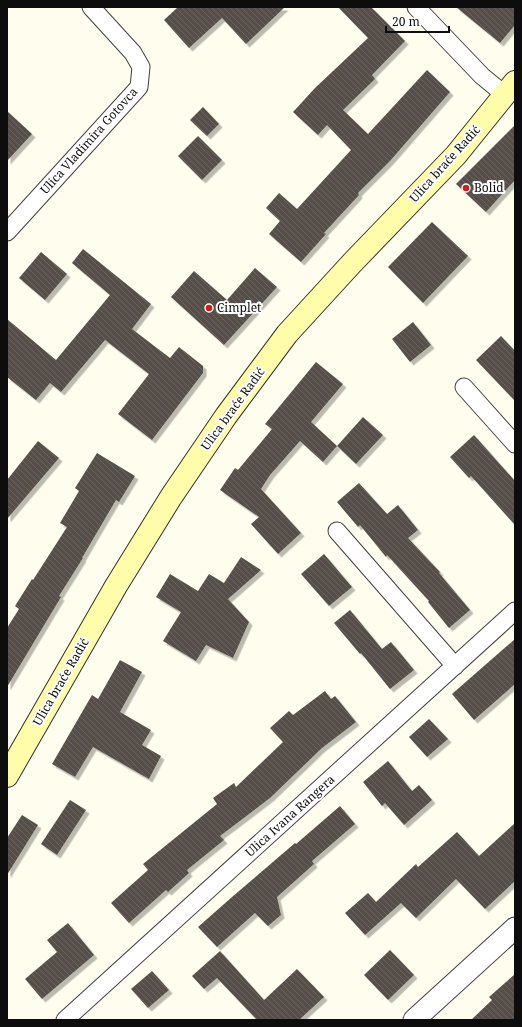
<svg xmlns="http://www.w3.org/2000/svg" width="522" height="1027" font-family="'Noto Serif',serif">
<style>
.building{fill:url(#building-back-hatch);filter:url(#shadow)}
.lines{fill:none;stroke-linecap:round;stroke-linejoin:round}
.minor-casing{stroke:#404040;stroke-width:19}
.tertiary-casing{stroke:#404040;stroke-width:23}
.secondary-casing{stroke:#2f2f2f;stroke-width:24}
.minor{stroke:#fff;stroke-width:17}
.tertiary{stroke:#fff;stroke-width:21}
.secondary{stroke:#fffda9;stroke-width:22}
.poi-dot{fill:#ca2019;stroke:#fff;stroke-width:1.5}
.labels{text-anchor:middle;stroke-width:4;stroke-linejoin:round;paint-order:stroke}
.street-label{font-size:12px;fill:#0d0d0d;stroke:#fff}
.poi-label{font-size:12px;fill:#0d0d0d;stroke:#fff;text-anchor:start}
</style>
<defs>
<pattern id="building-back-hatch" width="6" height="6" patternUnits="userSpaceOnUse"><rect width="6" height="6" fill="#575049"/><path d="M-1 5l2 2M0 0l6 6M5-1l2 2" fill="none" stroke="#6a645f"/></pattern>
<filter id="shadow"><feDropShadow dx="3.5" dy="3.5" stdDeviation="0" flood-color="#0004"/></filter>
</defs>
<rect width="100%" height="100%" fill="#fffdee"/>
<g class="building">
<polygon points="178,7 285,7 246,44 222,18 189,48 164,20"/>
<polygon points="338,7 371,7 405,41 372,75 375,79 343,110 368,134 427,70 450,92 390,161 358,193 359,195 324,233 326,234 301,262 269,234 280,221 266,208 279,193 297,209 351,150 327,125 318,135 293,112 315,88 368,38"/>
<polygon points="456,7 515,7 515,25 500,43"/>
<polygon points="203,107 219,124 207,136 190,120"/>
<polygon points="7,111 32,134 7,161"/>
<polygon points="515,125 515,180 486,212 456,184"/>
<polygon points="198,136 222,160 202,180 178,156"/>
<polygon points="432,222 468,256 423,303 388,267"/>
<polygon points="83,249 151,304 132,329 170,358 179,347 203,366 203,373 152,440 118,414 149,374 105,340 61,392 50,383 36,400 7,377 7,319 56,360 110,295 72,263"/>
<polygon points="41,252 67,274 45,300 19,278"/>
<polygon points="255,268 277,287 224,345 171,297 194,271 227,300"/>
<polygon points="413,322 431,345 410,362 392,339"/>
<polygon points="501,336 515,351 515,401 476,360"/>
<polygon points="316,362 343,384 311,422 337,446 323,462 300,441 270,475 261,489 301,533 278,554 251,524 259,517 220,490 235,468 238,470 272,429 265,424"/>
<polygon points="363,417 383,435 356,464 337,446"/>
<polygon points="474,435 515,481 515,525 471,476 469,478 450,457"/>
<polygon points="38,441 59,458 7,519 7,480"/>
<polygon points="97,453 135,476 119,502 116,500 82,558 83,558 59,596 61,597 7,687 7,628 19,609 15,606 32,579 33,580 67,527 60,523 79,491 75,488"/>
<polygon points="359,483 387,514 398,505 418,530 408,538 440,572 439,573 470,610 449,628 428,602 429,601 387,555 386,557 360,525 358,527 337,502"/>
<polygon points="324,554 352,587 329,606 301,574"/>
<polygon points="241,557 261,570 228,599 249,622 233,658 206,645 196,661 163,641 181,612 156,597 170,574 198,591 209,574 224,583"/>
<polygon points="350,610 382,649 391,642 414,670 390,689 361,653 360,654 334,623"/>
<polygon points="515,639 515,684 474,720 452,694"/>
<polygon points="120,660 142,672 120,712 151,730 142,745 161,756 149,779 93,747 75,777 52,764 92,695 98,699"/>
<polygon points="325,691 331,699 335,696 356,722 322,748 270,798 220,836 224,840 187,870 189,873 168,892 166,890 129,923 111,903 148,870 143,864 217,804 213,798 234,783 236,787 283,742 270,728 289,711 293,715"/>
<polygon points="429,719 448,739 427,757 409,737"/>
<polygon points="388,761 412,791 419,785 432,800 404,825 385,803 382,806 363,782"/>
<polygon points="70,800 86,810 57,855 41,844"/>
<polygon points="340,806 355,824 312,861 314,864 277,897 281,915 268,926 255,913 217,947 198,927 232,897 295,843 296,844"/>
<polygon points="22,815 38,825 7,875 7,838"/>
<polygon points="515,823 515,881 485,909 456,879 416,918 401,903 365,935 345,913 368,893 376,902 416,864 418,867 457,832 479,856"/>
<polygon points="68,923 94,955 42,999 25,979 57,952 47,940"/>
<polygon points="390,950 414,975 388,1000 364,975"/>
<polygon points="220,951 264,1000 297,969 324,997 299,1020 257,1020 217,978 204,989 192,976"/>
<polygon points="152,971 169,990 148,1008 131,989"/>
<polygon points="515,974 515,1020 471,1020 492,1000 489,997"/>
</g>
<g class="lines">
<defs>
<g id="minor">
<polyline points="416,7 482,76 505,95"/>
<polyline points="7,232 139,87 141,67 133,53 91,7"/>
<polyline points="464,387 515,444"/>
<polyline points="337,531 455,666"/>
<polyline points="65,1020 515,611"/>
</g>
<polyline id="tertiary" points="414,1020 515,928"/>
<polyline id="secondary" points="7,776 116,586 171,497 226,416 287,334 352,263 456,155 515,82"/>
</defs>
<use href="#minor" class="minor-casing"/>
<use href="#tertiary" class="tertiary-casing"/>
<use href="#secondary" class="secondary-casing"/>
<use href="#minor" class="minor"/>
<use href="#tertiary" class="tertiary"/>
<use href="#secondary" class="secondary"/>
</g>
<g class="poi-dot">
<circle cx="466" cy="188" r="4"/>
<circle cx="209" cy="308" r="4"/>
</g>
<g class="labels">
<g class="street-label">
<text transform="translate(89 141) rotate(-48)" y="4">Ulica Vladimira Gotovca</text>
<text transform="translate(445 164) rotate(-48)" y="4">Ulica braće Radić</text>
<text transform="translate(233 409) rotate(-54)" y="4">Ulica braće Radić</text>
<text transform="translate(61 682) rotate(-60)" y="4">Ulica braće Radić</text>
<text transform="translate(290 816) rotate(-42)" y="4">Ulica Ivana Rangera</text>
</g>
<g class="poi-label">
<text x="474" y="192">Bolid</text>
<text x="217" y="312">Cimplet</text>
</g>
</g>
<rect width="522" height="1027" fill="none" stroke="#0d0d0d" stroke-width="16"/>
<path d="M386 26v6h63v-6" fill="none" stroke="#0d0d0d" stroke-width="2"/>
<text x="392" y="26" font-size="12" fill="#0d0d0d" stroke="#ffffff" stroke-width="3" paint-order="stroke">20 m</text>
</svg>
